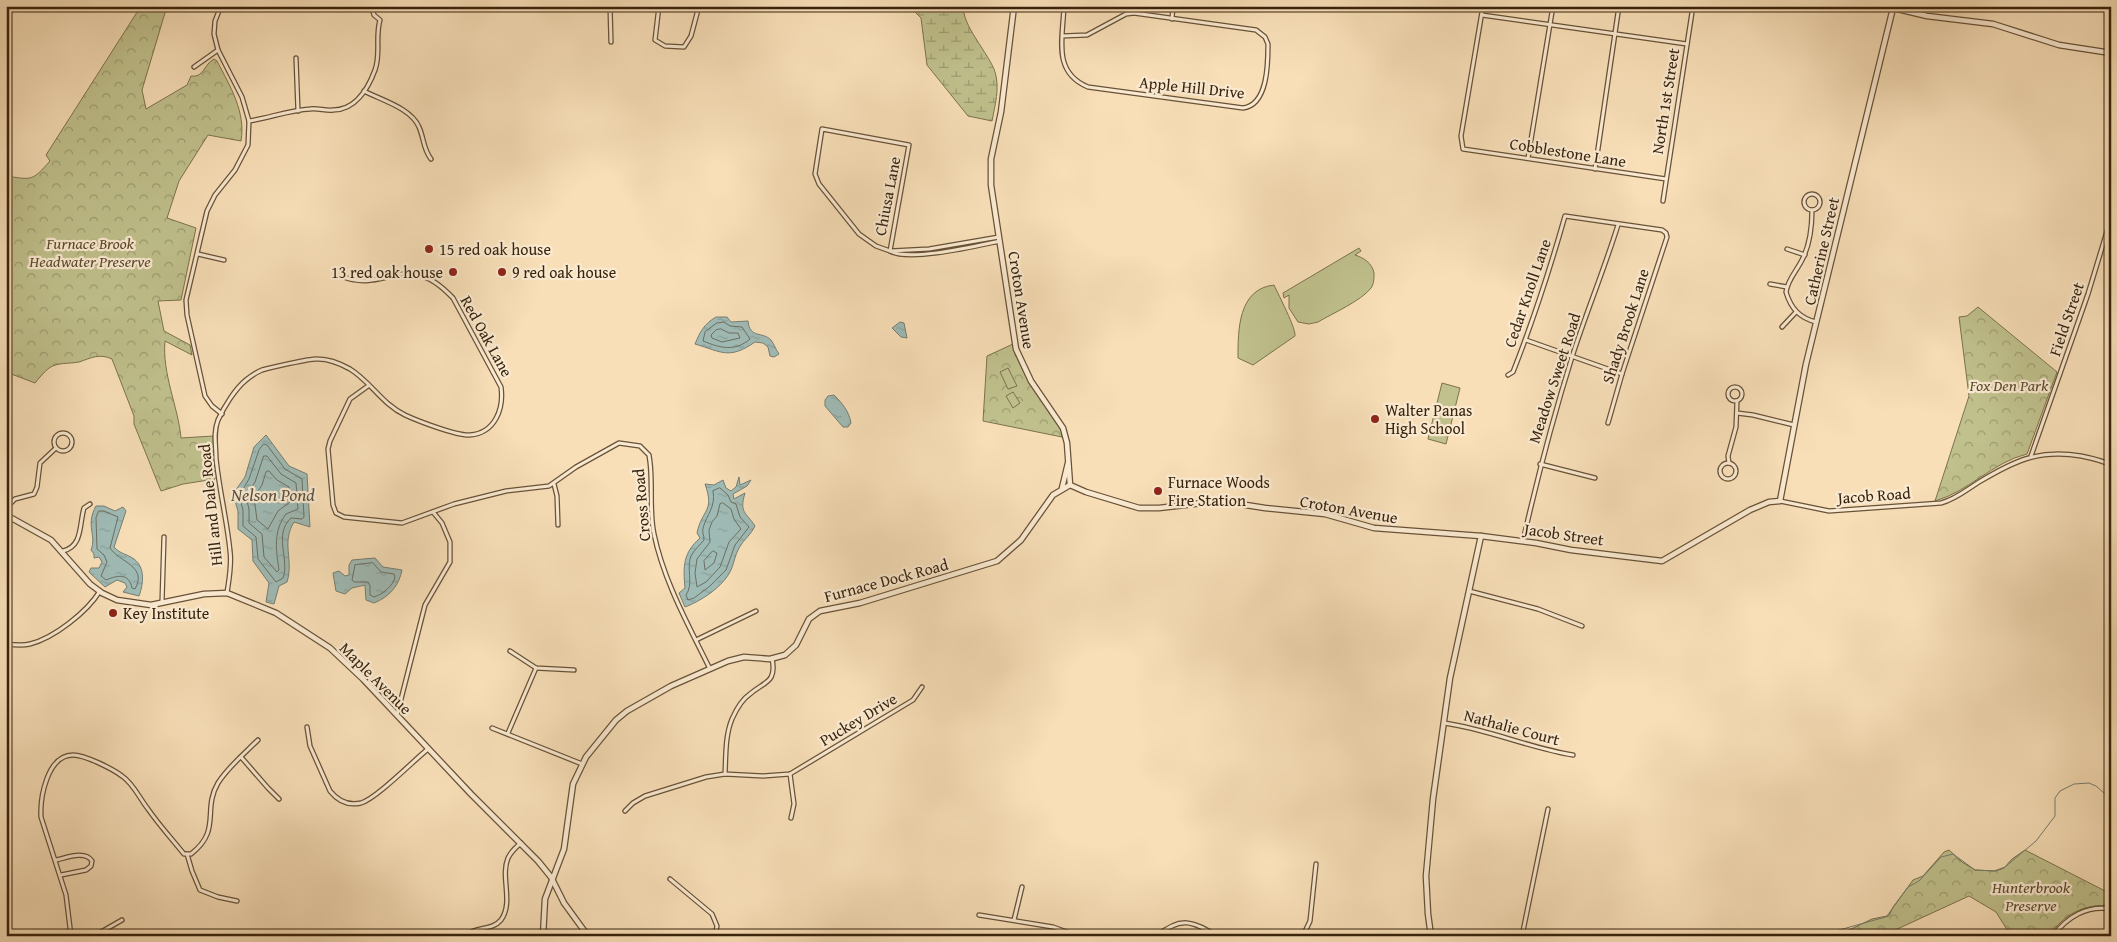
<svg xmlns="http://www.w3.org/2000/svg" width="2117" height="942" font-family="'Gentium Book Plus',serif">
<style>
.wetland{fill:url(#wetland-marsh);stroke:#7c724d}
.park{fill:url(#park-crowns);stroke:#7c724d}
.pitch{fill:#c0c18d;stroke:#7c724d}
.water{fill:url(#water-ripples);stroke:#767e72}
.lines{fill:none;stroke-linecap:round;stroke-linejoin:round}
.shore{stroke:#6c6f62;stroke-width:1}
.stream{stroke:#767e72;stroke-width:1}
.minor-casing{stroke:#685238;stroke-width:5.5}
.tertiary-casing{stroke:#685238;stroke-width:7}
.minor{stroke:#faead1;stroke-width:3}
.tertiary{stroke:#faead1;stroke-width:4.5}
.poi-dot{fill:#8f2418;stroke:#faead1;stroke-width:2}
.labels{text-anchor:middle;stroke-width:4.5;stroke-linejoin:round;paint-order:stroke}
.street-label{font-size:16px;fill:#38230d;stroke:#faead1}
.park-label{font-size:16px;font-style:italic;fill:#5a4a2d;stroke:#faead1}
.poi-label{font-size:16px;fill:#38230d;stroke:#faead1;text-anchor:start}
.water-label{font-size:18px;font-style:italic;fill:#575140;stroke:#faead1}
</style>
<defs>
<pattern id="wetland-marsh" width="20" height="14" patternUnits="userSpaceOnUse" patternTransform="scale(1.25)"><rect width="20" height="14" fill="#c0c18d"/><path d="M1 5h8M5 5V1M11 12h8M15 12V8" fill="none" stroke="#9d9c72"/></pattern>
<pattern id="park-crowns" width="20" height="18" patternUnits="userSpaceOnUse" patternTransform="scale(1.25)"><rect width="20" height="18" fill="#c0c18d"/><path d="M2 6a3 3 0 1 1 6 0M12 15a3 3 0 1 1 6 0" fill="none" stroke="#9d9c72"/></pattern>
<pattern id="water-ripples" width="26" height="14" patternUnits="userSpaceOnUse" patternTransform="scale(1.25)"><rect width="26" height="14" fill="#9fbbb6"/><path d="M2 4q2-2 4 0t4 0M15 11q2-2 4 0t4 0" fill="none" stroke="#8aa09b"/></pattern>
</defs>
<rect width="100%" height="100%" fill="#f8dfb8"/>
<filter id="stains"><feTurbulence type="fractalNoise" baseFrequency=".004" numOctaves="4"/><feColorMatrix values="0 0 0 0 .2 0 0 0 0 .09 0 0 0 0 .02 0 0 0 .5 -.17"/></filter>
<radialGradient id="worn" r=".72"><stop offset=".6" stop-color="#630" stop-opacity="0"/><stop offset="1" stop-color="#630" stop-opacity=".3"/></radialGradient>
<path class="wetland" d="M909 6H964C960 23 990 55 995 72 1000 88 995 105 992 121L968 116 927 65 921 18Z"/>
<g class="park">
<path d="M141 6H167L142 90 146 109 187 85 191 76C204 78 204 64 214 59L217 61C230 86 246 112 241 141L208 135 179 181 167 218 196 228 181 300 158 301 164 331 190 345 192 355 165 341C162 374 178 406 181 438L213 436 215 479 183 484 161 491 134 424V416L112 359C99 353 91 358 79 362 69 364 58 362 49 368 44 372 39 378 35 383L6 372V176C33 180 32 181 50 161L46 155Z"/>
<path d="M1978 307 2057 372 2027 454C1993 462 1968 492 1935 501L1969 396 1959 317 1967 316Z"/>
<path d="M1013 344C1018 362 1027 378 1037 394 1045 407 1063 421 1062 437L983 421 987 356Z"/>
<path d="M1949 850 1962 862 1975 870 1996 871 2004 868 2012 859 2025 850 2111 894V906C2085 903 2064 914 2049 936H2011L1996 912 1969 896 1893 931 1891 936H1817L1847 931 1872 919 1887 916 1913 880 1923 876 1944 852Z"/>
</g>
<g class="pitch">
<path d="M1359 248 1361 251 1355 255C1364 258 1372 263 1374 273 1374 278 1374 284 1371 288 1361 301 1333 313 1318 322L1309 324 1298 322 1289 308V295L1284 298 1283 293Z"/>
<path d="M1274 285C1279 296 1296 328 1295 336L1253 365 1238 358C1238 330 1238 289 1274 285Z"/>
<polygon points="1008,368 1017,386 1008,389 1000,372"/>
<polygon points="1442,383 1460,388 1446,444 1428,439"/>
<polygon points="1013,392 1020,403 1013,408 1006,396"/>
</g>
<g class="water">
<path d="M716 317H727L731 322 748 321C750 339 762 331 771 340 774 344 776 350 779 354L774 357 770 356 768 347 763 343 755 342C729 360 722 352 695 344 700 332 704 324 716 317Z"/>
<polygon points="900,322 904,323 907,338 901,337 892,328"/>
<path d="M834 395C842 403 849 411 851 423L848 427H843L825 406V400L828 396Z"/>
<path d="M266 435 289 466 307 474 310 527 294 522C281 543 294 560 287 582L279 586 274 604 266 602 269 583 253 561 252 540 238 529V511L233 494 245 477 254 447Z"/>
<path d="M739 477 740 485 751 480 747 486 733 494 734 499 745 493C739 513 746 512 755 526 751 535 743 540 739 548 735 555 734 563 731 570 723 587 701 601 685 607L679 593 685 588C683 566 683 553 700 538L697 533C702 509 715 512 705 484L714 485 723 480 726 488 731 491 736 487Z"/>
<path d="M96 506H104L115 511 123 507 126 511 114 547C120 554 127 554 134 559 146 568 143 585 139 596L123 592 127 587 125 583 117 580 105 587 89 572 91 568H99L102 562 99 557 94 558V554L91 550C97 535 85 526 96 506Z"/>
<path d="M375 558 383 567 402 570C399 586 389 597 374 603L366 600 365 585 352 588 345 594 336 591 333 573 339 571 345 576 349 575V565L352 560Z"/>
</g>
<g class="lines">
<g class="shore">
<path d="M717 323 724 322 730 326 742 327 750 339C735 352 720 348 703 341L705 332Z"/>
<polygon points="721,329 729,333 738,333 740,338 722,342 712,338 711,335 716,330"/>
<path d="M264 444 267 445 285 469 302 479 304 517 302 519 291 518C273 535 290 559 283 578L276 582 258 559 256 537 243 526V510L239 496 249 479 259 450Z"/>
<path d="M264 456H267L281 474 296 483 298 509 286 514C273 531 276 550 279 570L277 572 264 557 262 534 249 523V509L246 497 255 482Z"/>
<polygon points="269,471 277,480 289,487 290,502 278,511 268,529 257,520 254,497 262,485 266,472"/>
<path d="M720 488 728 495 731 502 736 504 740 517 749 527 735 545 726 570 710 586 694 598 688 600 686 595C694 584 686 568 691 556 694 550 700 545 704 540 704 535 702 533 703 528 707 514 716 507 713 491Z"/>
<polygon points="723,503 731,509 734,519 741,529 729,542 720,567 706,582 697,587 695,573 697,559 710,542 709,530 712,522 717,516 720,504"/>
<path d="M99 511H104L118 517 110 548C119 562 148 566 135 589L132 588C129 573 118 575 106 580L101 576 107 562 104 555 97 549 96 518Z"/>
<polygon points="713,551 717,553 714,563 705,570 704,561"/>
<path d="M373 563 381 572 394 574 395 577C393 586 383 594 374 597L370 595V586L368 582H354L352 580 355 565Z"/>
</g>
<polyline class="stream" points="1818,936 1889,916 1893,907 1908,887 1919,881 1941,857 1953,854 1975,870 1994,871 2005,867 2036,841 2055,816 2055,798 2060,791 2074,784 2089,783 2096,786 2111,799"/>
<defs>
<g id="minor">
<polyline points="221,6 215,21 214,34 218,50 242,97 249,121 248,145 235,170 215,195 207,211 186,300 187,315 205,396 212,406 222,414"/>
<polyline points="610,6 611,42"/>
<polyline points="659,6 655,40 665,46 684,47 691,36 699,6"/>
<polyline points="1483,6 1461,136 1463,149 1666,179"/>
<polyline points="1482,15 1687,44"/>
<polyline points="1172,19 1173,6"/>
<path d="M1062 36 1087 35 1126 14 1134 13 1256 30 1265 37 1268 44C1268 63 1268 105 1243 108L1088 87C1052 72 1063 38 1064 6"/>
<polyline points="296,58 298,111"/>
<polyline points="194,67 218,50"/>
<path d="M364 91C381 100 411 108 419 127 424 138 423 149 431 159"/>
<path d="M249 121C269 118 290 110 310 109 318 108 326 111 333 110 355 110 368 89 375 70 381 54 375 37 380 20L374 15 371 6"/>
<polygon points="822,129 909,145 890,251 876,246 859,234 819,184 815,174"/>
<polyline points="1528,158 1553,6"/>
<polyline points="1595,169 1619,6"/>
<circle cx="1812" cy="202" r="8"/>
<polyline points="1663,201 1693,6"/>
<path d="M1812 210C1812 227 1810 245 1802 260 1796 272 1788 279 1786 292 1791 309 1800 318 1816 322"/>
<path d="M999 237 929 249 890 251C909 262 976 246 1000 241"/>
<polyline points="1787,249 1805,255"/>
<polyline points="198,254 224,260"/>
<polyline points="1770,284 1787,287"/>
<polyline points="1782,327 1796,312"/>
<polyline points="1526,340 1622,374"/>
<path d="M1508 375 1513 372C1533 321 1550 269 1565 216L1662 230 1666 233 1667 237 1622 374 1608 423"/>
<path d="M368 386 350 399 330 441 328 449 333 505 336 513 344 517 402 523 454 504 506 491 549 486 576 467 619 443 640 446 649 455 650 462C653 486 649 511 654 534 664 582 689 626 710 669"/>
<circle cx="1735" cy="394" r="7"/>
<polyline points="1737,413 1753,415 1794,425"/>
<circle cx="63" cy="442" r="9"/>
<polyline points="2031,456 2088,294 2111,218"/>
<circle cx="1728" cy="471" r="8"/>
<polyline points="1729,463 1728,456 1736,427 1737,401"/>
<polyline points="1540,464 1595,478"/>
<polyline points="554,484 557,496 558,525"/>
<path d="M1780 501 1829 511 1941 503C1956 499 1966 490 1979 482 2014 461 2038 449 2081 456 2091 458 2101 460 2111 465"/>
<polyline points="6,508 15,499 34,494 37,487 40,463 56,448"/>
<path d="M1523 541C1537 479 1553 418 1572 357 1586 313 1604 270 1618 225"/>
<path d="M63 551C83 546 79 525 84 508L90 504"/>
<polyline points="1469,591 1538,609 1582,626"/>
<path d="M227 593C229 579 232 565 230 551 227 520 219 489 216 458 216 445 213 433 218 420 224 407 235 389 246 380 251 376 257 372 262 370 269 368 311 358 318 359 329 359 341 364 350 369 371 382 382 404 405 415 418 421 457 436 470 435 495 433 504 409 501 387L453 298C405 247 387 295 341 276"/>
<polyline points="162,602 164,537"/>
<polyline points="696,640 756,611"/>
<path d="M6 644C14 645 22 646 30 644 54 638 87 612 100 591"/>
<polyline points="510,651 536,668 574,670"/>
<polyline points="397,715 425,605 450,562 450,542 442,523 433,512"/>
<path d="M1444 723C1488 729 1529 748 1573 755"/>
<path d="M307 727 310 746 330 791C338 801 348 806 361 803 377 798 413 761 428 749"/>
<polyline points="492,728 582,764"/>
<polyline points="508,733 536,668"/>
<polyline points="241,757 268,788 279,799"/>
<path d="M725 774C726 756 725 736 732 719 736 710 741 700 750 694 765 681 777 683 772 658"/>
<polyline points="790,774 794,804 791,818"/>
<polyline points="625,811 633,803 645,796 706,777 725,774 763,776 790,774 913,700 922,687"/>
<path d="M187 854H191C222 830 202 810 218 783 228 767 245 753 258 740"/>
<path d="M56 860C66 858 85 850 92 861L91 866 86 870 61 875"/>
<polyline points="670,879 712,914 717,926 715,936"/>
<polyline points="979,915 1053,927 1078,936"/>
<polyline points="1014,920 1022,887"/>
<path d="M71 936 66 895 41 817C40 798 47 755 73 755 85 755 113 769 122 776 133 783 140 799 148 809 159 825 172 839 184 854H187L192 871 200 890 218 897 237 901"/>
<polyline points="94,936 122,920"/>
<path d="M466 936C475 926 492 931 501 920 514 902 500 877 508 858 511 852 516 847 521 843"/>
<path d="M1157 936C1181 916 1192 921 1217 936"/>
<polyline points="1303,936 1310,921 1316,864"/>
<polyline points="1522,936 1548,809"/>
<path d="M2053 936C2067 917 2087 905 2111 909"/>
</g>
<g id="tertiary">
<polyline points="1014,6 1001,112 991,159 991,185 1016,349 1031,381 1063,428 1067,443 1070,485"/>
<polyline points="1885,6 1927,16 1993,24 2059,45 2111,53"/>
<polyline points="1070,485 1086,492 1139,508 1159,508 1220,501 1265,508 1325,514 1374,528 1481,536 1450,678 1433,799 1426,876 1428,914 1431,936"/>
<polyline points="1062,488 1068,463"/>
<polyline points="6,515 51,540 90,584 102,593 117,600 151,605 204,594 227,593 276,613 330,648 363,679 471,794 538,861 551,877 564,903 588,936"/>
<polyline points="1481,536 1536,543 1571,550 1662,561 1750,510 1769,502 1780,501 1806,364 1893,8"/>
<polyline points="543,936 545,899 564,849 573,784 586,757 616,720 627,711 671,686 728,661 744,657 770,659 785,655 796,645 809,619 820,611 860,603 997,561 1021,540 1053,495 1070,485"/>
</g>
</defs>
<use href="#minor" class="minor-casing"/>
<use href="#tertiary" class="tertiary-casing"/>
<use href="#minor" class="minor"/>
<use href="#tertiary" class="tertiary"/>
</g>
<g class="poi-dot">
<circle cx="429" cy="249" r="5"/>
<circle cx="453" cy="272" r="5"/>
<circle cx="502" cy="272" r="5"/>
<circle cx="1375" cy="419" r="5"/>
<circle cx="1158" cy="491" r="5"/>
<circle cx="113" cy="613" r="5"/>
</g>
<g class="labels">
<g class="street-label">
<text transform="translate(1192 87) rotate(6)" y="6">Apple Hill Drive</text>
<text transform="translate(1665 101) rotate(-81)" y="6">North 1st Street</text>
<text transform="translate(1568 152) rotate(9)" y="6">Cobblestone Lane</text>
<text transform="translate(887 196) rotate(-79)" y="6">Chiusa Lane</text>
<text transform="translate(1821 251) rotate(-77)" y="6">Catherine Street</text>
<text transform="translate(1527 293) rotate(-71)" y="6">Cedar Knoll Lane</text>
<text transform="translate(1022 300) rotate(81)" y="6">Croton Avenue</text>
<text transform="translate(2066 319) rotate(-71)" y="6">Field Street</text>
<text transform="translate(1625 326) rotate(-72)" y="6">Shady Brook Lane</text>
<text transform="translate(487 336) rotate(61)" y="6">Red Oak Lane</text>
<text transform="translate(1554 378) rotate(-72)" y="6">Meadow Sweet Road</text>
<text transform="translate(1874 495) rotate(-4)" y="6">Jacob Road</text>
<text transform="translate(210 505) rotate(-96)" y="6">Hill and Dale Road</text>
<text transform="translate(641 505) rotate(-95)" y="6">Cross Road</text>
<text transform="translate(1349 509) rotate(10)" y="6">Croton Avenue</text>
<text transform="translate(1564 534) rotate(8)" y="6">Jacob Street</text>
<text transform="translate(886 580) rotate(-15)" y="6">Furnace Dock Road</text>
<text transform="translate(376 678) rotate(45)" y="6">Maple Avenue</text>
<text transform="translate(858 719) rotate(-31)" y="6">Puckey Drive</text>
<text transform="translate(1512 727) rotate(15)" y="6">Nathalie Court</text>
</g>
<g class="park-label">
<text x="90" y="249">Furnace Brook<tspan x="90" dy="18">Headwater Preserve</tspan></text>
<text x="2009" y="391">Fox Den Park</text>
<text x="2031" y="893">Hunterbrook<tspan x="2031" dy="18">Preserve</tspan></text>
</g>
<g class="poi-label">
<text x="439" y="255">15 red oak house</text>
<text x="443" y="278" text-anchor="end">13 red oak house</text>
<text x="512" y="278">9 red oak house</text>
<text x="1385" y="416">Walter Panas<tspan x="1385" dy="18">High School</tspan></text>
<text x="1168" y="488">Furnace Woods<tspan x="1168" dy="18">Fire Station</tspan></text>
<text x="123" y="619">Key Institute</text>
</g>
<g class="water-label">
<text x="273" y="501">Nelson Pond</text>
</g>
</g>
<rect width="2117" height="942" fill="none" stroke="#f8dfb8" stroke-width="25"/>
<rect x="8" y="8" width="2102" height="927" fill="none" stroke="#38230d" stroke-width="2.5"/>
<rect x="12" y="12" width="2092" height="917" fill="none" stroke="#38230d"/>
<rect width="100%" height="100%" filter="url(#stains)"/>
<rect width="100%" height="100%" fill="url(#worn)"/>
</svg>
